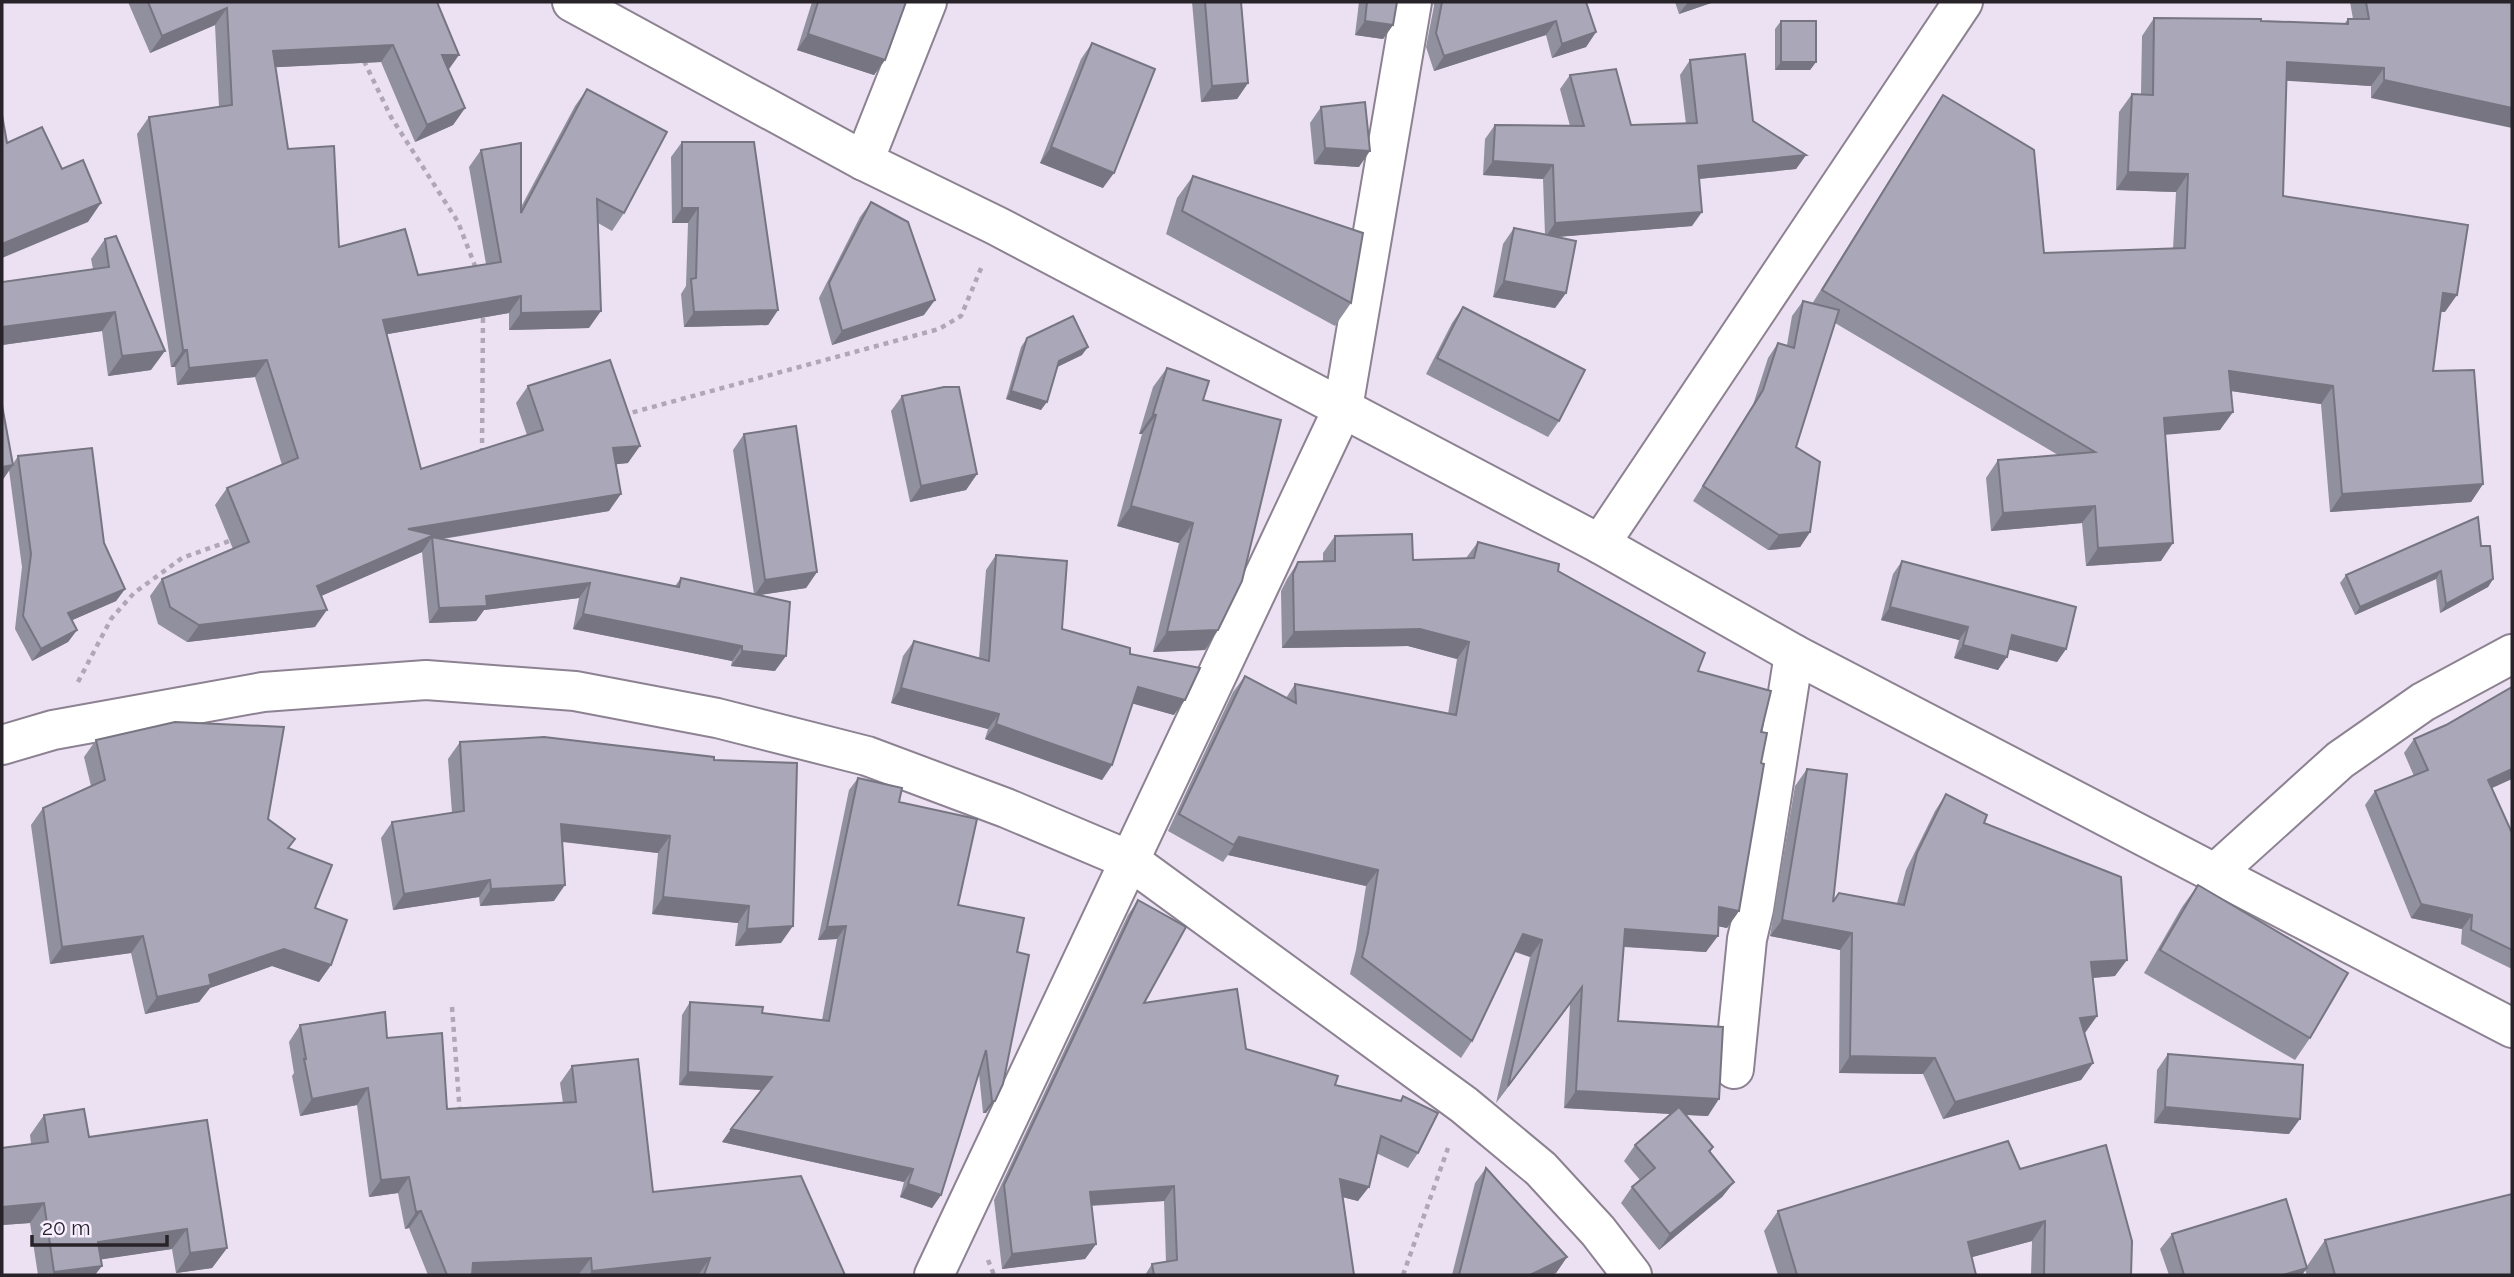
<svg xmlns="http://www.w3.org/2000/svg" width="2514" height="1277" font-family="Raleway,sans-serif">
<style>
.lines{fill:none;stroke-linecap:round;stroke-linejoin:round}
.minor-casing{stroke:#8c8291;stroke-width:42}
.major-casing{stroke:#8c8291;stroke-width:42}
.path{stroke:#afa7b5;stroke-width:4.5;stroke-dasharray:5 5;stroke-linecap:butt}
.minor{stroke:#fff;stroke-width:38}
.major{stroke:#fff;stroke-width:38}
.wall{fill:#91909e}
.shaded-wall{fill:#767581}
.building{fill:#a9a7b8;stroke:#767581;stroke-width:2}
</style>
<rect width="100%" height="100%" fill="#ebe1f2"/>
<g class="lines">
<defs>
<g id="minor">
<polyline points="864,161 927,2"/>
<polyline points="1600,544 1963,2"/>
<polyline points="2,745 53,730 263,692 426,680 575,691 717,718 867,756 1006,808 1129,860 1464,1105 1541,1169 1598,1231 1632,1275"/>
<polyline points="2214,874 2340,760 2423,702 2512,654"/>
<polyline points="1734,1069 1747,939 1754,909 1794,654"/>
<polyline points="934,1275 1343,408 1412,2"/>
</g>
<polyline id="major" points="572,2 864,161 997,226 1600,544 1794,654 2512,1028"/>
</defs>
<use href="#minor" class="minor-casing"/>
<use href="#major" class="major-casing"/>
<g class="path">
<polyline points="364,61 391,117 458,222 477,271"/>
<polyline points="623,415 939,329 961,316 982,266"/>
<polyline points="482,453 483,314"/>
<polyline points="78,682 111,619 134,593 182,558 235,539"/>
<polyline points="452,1007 460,1114"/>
<polyline points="988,1260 994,1275"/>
<polyline points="1403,1275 1448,1148"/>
</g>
<use href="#minor" class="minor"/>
<use href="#major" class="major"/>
</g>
<g class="wall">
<polygon points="128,2 437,2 449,70 465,108 453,125 415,142 381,62 275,67 288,149 339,247 418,275 486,264 469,167 481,150 521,207 575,106 587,89 624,213 612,231 598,223 589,328 509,330 509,313 387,334 421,469 527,435 516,403 528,386 628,463 615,464 609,511 443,539 675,586 681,578 754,594 733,450 744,434 817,572 806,588 759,595 775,671 731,666 732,661 573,629 579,598 484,610 476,621 429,623 422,552 429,541 422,552 321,596 315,627 187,642 158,624 150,596 162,579 233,549 215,505 227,488 282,465 255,377 177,385 175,367 171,367 137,134 149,117 219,107 215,25 150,53"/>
<polygon points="812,2 906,2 885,60 874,75 797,50"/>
<polygon points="1192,2 1241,2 1248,83 1237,99 1201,102"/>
<polygon points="1359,2 1397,2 1393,25 1383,39 1355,35"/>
<polygon points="1433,2 1586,2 1596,32 1586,47 1552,58 1546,35 1434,71 1426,47 1434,6"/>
<polygon points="1675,2 1714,2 1679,14"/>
<polygon points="2350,2 2512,2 2371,98 2371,86 2286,80 2283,196 2445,312 2441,312 2433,371 2483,484 2471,502 2330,512 2321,404 2231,391 2220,430 2165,434 2161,561 2086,566 2082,523 1991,531 1986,478 1998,460 2058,455 1835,323 1796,447 1810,532 1800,547 1768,550 1693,501 1753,405 1768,358 1778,343 1787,345 1792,316 1803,301 1812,304 1931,113 1943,95 2044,253 2173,249 2176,192 2116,190 2119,112 2132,94 2141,94 2142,36 2154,18 2344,24 2348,19 2353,19"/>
<polygon points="1781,21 1816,62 1810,70 1775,70 1775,29"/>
<polygon points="1092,43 1103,188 1040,163 1081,59"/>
<polygon points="1690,60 1753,121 1806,155 1796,169 1699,179 1692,226 1555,237 1566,293 1555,308 1493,297 1503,244 1514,228 1545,235 1543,179 1483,175 1485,139 1495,125 1570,126 1560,89 1570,75 1631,125 1686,124 1680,75"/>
<polygon points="1321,107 1359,167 1314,164 1310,123"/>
<polygon points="682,142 778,310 768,325 684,327 681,294 686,286 688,223 672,223 671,157"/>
<polygon points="1193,176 1351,303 1335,326 1166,234 1177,198"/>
<polygon points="871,202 924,315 832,345 819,298 860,217"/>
<polygon points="105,239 151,370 108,376 102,331 2,345 2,282 93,269 91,259"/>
<polygon points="1463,307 1559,421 1548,437 1426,374 1452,323"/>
<polygon points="1027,338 1082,355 1057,367 1041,410 1006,399 1021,347"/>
<polygon points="1167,368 1203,400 1218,630 1205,650 1153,652 1179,543 1117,526 1142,434 1139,434 1153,387"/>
<polygon points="902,396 977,474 966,490 910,502 891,411"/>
<polygon points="18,456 104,543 125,589 116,601 72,620 77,630 68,642 32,661 15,629 22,567 9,470 2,481"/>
<polygon points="1335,536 1413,560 1466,558 1478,542 1558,571 1698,671 1761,732 1761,763 1739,911 1727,928 1718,926 1706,952 1624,947 1618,1021 1708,1116 1685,1115 1713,1147 1710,1153 1734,1182 1722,1197 1659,1250 1621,1203 1632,1187 1640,1180 1624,1161 1635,1145 1671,1114 1564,1108 1570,1004 1496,1103 1530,957 1515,952 1472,1041 1461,1058 1350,974 1356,950 1366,886 1228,855 1223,862 1168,831 1233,692 1245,676 1286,698 1295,684 1448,714 1457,659 1408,646 1282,648 1281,591 1287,579 1298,562 1323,562 1323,553"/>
<polygon points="2481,546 2493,579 2488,587 2440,613 2436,579 2355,615 2340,583 2346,575"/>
<polygon points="996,555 1062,629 1130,654 1174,715 1132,703 1112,765 1102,780 985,739 988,729 891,703 903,656 914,641 979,658 986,570"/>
<polygon points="1902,561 2066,649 2057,662 2009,649 1998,670 1954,658 1959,640 1881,620 1893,574"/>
<polygon points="2414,739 2492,788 2512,833 2512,969 2461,944 2462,929 2411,918 2365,805 2375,791 2414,776 2404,753"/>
<polygon points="96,740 268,819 288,849 315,908 331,965 319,982 272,966 210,988 199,1002 145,1014 131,953 50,964 31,825 43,808 91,786 84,757"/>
<polygon points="460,742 714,760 781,943 735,946 738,923 652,914 658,853 562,842 554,901 480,906 479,897 393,910 381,838 392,822 452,813 448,759"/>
<polygon points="1807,769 1833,901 1897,903 1906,870 1935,811 1946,794 1984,823 2115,976 2092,978 2097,1016 2084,1033 2093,1063 2081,1080 1943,1119 1923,1074 1839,1073 1840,950 1770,936 1795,786"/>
<polygon points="858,778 899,802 958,905 1017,952 1003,1084 986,1113 983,1113 979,1074 941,1195 932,1208 900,1197 904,1182 722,1142 762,1090 679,1085 682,1015 690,1002 762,1013 822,1020 837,939 818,940 849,790"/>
<polygon points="2198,885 2310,1038 2295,1060 2144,973 2182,907"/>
<polygon points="1138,900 1144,1003 1246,1049 1335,1085 1400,1101 1403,1096 1418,1153 1408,1168 1376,1153 1358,1201 1343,1197 1354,1275 1145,1275 1152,1264 1166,1262 1164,1201 1091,1206 1096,1244 1085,1259 1002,1269 994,1200 1128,915"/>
<polygon points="300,1025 387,1038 447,1109 563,1103 560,1083 572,1066 653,1192 845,1275 698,1275 699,1274 687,1275 428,1275 409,1228 405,1229 398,1193 369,1197 357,1105 300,1116 292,1076 294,1073 289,1042"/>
<polygon points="2168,1054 2289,1134 2154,1123 2157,1070"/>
<polygon points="44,1115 89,1137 227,1248 212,1268 176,1273 172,1249 101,1259 95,1275 38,1275 30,1223 2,1225 2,1148 31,1144 30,1135"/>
<polygon points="1486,1168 1567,1257 1556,1273 1551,1275 1452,1275 1475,1183"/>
<polygon points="2020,1169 2131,1275 2031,1275 2032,1241 1972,1257 1976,1275 1778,1275 1764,1231 1778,1211"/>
<polygon points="2172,1234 2307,1266 2325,1240 2512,1275 2307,1275 2305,1270 2302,1275 2169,1275 2160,1249"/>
</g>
<g class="shaded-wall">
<polygon points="1688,2 1714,2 1679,14"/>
<polygon points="227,8 215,25 150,53 162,36"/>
<polygon points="1365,21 1393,25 1383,39 1355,35"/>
<polygon points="1556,21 1546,35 1434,71 1444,56"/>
<polygon points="1596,32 1586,47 1552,58 1562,44"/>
<polygon points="808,34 885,60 874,75 797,50"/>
<polygon points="393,45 381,62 261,68 273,51"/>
<polygon points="442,55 459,55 447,72"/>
<polygon points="1781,62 1816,62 1810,70 1775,70"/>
<polygon points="2287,62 2384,68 2371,86 2274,80"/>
<polygon points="2384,80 2512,108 2512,128 2371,98"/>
<polygon points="1248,83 1237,99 1201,102 1212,86"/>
<polygon points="465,108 453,125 415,142 427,125"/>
<polygon points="1051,147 1114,173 1103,188 1040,163"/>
<polygon points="1325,148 1370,151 1359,167 1314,164"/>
<polygon points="1806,155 1796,169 1688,180 1698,166"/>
<polygon points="1493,161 1553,165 1543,179 1483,175"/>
<polygon points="2128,172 2188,174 2176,192 2116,190"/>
<polygon points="101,203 88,222 2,258 2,244"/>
<polygon points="682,208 698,208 688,223 672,223"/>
<polygon points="1702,212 1692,226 1545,238 1555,223"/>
<polygon points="1504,281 1566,293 1555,308 1493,297"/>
<polygon points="2443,293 2457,295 2445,312 2431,311"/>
<polygon points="521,296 509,313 371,337 383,320"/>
<polygon points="935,300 924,315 832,345 842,331"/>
<polygon points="778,310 768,325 684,327 694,312"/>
<polygon points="601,311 589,328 509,330 521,313"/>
<polygon points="115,312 102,331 2,345 2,327"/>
<polygon points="1088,347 1082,355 1053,369 1059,361"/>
<polygon points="183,350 187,350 175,367 171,367"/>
<polygon points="165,351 151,370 108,376 122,356"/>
<polygon points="267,360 255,377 177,385 189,368"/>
<polygon points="2229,371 2333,386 2321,404 2217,389"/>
<polygon points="1011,391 1047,402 1041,410 1006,399"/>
<polygon points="2233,412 2220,430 2152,436 2164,418"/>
<polygon points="1153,414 1156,415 1142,434 1139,434"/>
<polygon points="640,446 628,463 601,466 613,448"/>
<polygon points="13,465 2,481 2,467"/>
<polygon points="977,474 966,490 910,502 921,486"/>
<polygon points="2483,484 2471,502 2330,512 2342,494"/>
<polygon points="621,494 609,511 433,540 432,537 422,552 305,603 317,586 408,529"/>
<polygon points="1131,506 1193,523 1179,543 1117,526"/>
<polygon points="2095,506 2082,523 1991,531 2003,513"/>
<polygon points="1810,532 1800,547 1768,550 1779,535"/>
<polygon points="2173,543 2161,561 2086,566 2098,548"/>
<polygon points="2441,571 2436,579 2355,615 2360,607"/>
<polygon points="817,572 806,588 754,596 765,580"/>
<polygon points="2493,579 2488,587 2440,613 2446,604"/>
<polygon points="590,583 579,598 484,610 476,621 429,623 439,608 486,596"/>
<polygon points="125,589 116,601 59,626 68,613"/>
<polygon points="1890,607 1968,627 1959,640 1881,620"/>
<polygon points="327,610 315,627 187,642 199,625"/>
<polygon points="583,614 742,646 732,661 573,629"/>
<polygon points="1420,629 1469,642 1457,659 1408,646 1282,648 1294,632"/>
<polygon points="77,630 68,642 32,661 41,649"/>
<polygon points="1218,630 1205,650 1153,652 1167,632"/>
<polygon points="2012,635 2066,649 2057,662 2003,648"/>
<polygon points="1963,645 2007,657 1998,670 1954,658"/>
<polygon points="742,651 786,656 775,671 731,666"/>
<polygon points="1138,687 1185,700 1174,715 1127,702"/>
<polygon points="901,688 999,714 988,729 891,703"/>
<polygon points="996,724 1112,765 1102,780 985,739"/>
<polygon points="2512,769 2512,779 2479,794 2488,780"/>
<polygon points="561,824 670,836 658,853 549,840"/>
<polygon points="1239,837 1378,870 1366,886 1228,855"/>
<polygon points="490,880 479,897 393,910 404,894"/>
<polygon points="565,885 554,901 480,906 491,889"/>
<polygon points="663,897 749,906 738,923 652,914"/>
<polygon points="2421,904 2472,915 2462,929 2411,918"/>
<polygon points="1719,907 1739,911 1727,928 1707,924"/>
<polygon points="1782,920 1852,933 1840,950 1770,936"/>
<polygon points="793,926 781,943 735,946 747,929"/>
<polygon points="846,926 837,939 818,940 827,927"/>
<polygon points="1625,929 1718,936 1706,952 1614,946"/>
<polygon points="1523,934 1542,940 1530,957 1512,950"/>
<polygon points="143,936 131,953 50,964 62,947"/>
<polygon points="284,949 331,965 319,982 272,966 210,988 199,1002 145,1014 157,997 209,975"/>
<polygon points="2127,960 2115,976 2079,979 2091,962"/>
<polygon points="1582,987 1570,1004 1496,1103 1508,1086"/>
<polygon points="2097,1016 2085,1033 2069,1034 2080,1018"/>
<polygon points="1850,1056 1935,1058 1923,1074 1839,1073"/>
<polygon points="2093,1063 2081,1080 1943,1119 1955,1102"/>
<polygon points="688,1072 772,1077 763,1090 679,1085"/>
<polygon points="368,1088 357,1105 300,1116 312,1099"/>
<polygon points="1576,1091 1719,1099 1708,1116 1564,1108"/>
<polygon points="992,1101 995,1101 986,1113 983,1113"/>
<polygon points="2165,1107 2300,1119 2289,1134 2154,1123"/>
<polygon points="731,1129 913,1169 904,1182 722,1142"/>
<polygon points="409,1177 398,1193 369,1197 381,1180"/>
<polygon points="1340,1179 1369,1187 1358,1201 1330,1194"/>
<polygon points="1734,1182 1722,1197 1659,1250 1670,1234"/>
<polygon points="908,1184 941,1195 932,1208 900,1197"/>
<polygon points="1174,1186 1164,1201 1079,1206 1090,1192"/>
<polygon points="44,1203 30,1223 2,1225 2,1207"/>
<polygon points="421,1211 409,1228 405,1229 416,1212"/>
<polygon points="2045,1221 2032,1241 1954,1262 1968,1242"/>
<polygon points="187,1229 172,1249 84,1262 98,1242"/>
<polygon points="1096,1244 1085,1259 1002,1269 1012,1254"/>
<polygon points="227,1248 212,1268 176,1273 190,1253"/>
<polygon points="1567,1257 1556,1273 1551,1275 1530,1275"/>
<polygon points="591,1258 579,1274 465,1275 473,1263"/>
<polygon points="710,1258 699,1274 687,1275 589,1275 592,1271"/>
<polygon points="102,1266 95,1275 52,1275 54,1272"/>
<polygon points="2307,1268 2302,1275 2283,1275"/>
</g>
<g class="building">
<polygon points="148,2 437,2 459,55 442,55 465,108 427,125 393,45 273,51 288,149 334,146 339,247 405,229 418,275 501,262 481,150 521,143 521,213 587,89 667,132 624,213 597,199 601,311 521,313 521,296 383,320 421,469 543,430 528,386 610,360 640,446 613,448 621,494 408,529 434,535 317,586 327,610 199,625 170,607 162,579 249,542 227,488 298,458 267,360 189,368 187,350 183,350 149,117 232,105 227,8 162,36"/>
<polygon points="818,2 906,2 885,60 808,34"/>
<polygon points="1205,2 1241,2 1248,83 1212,86"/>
<polygon points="1367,2 1397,2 1393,25 1365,21"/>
<polygon points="1442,2 1586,2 1596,32 1562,44 1556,21 1444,56 1436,33"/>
<polygon points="2366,2 2512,2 2512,108 2384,80 2384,68 2287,62 2283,196 2468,225 2457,295 2443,293 2433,371 2474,370 2483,484 2342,494 2333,386 2229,371 2233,412 2164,418 2173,543 2098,548 2095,506 2003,513 1998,460 2095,452 1822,290 1943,95 2034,150 2044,253 2185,248 2188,174 2128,172 2132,94 2153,95 2154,18 2261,19 2261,21 2348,24 2348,19 2369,19"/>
<rect x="1781" y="21" width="35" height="41"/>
<polygon points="1092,43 1155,69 1114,173 1051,147"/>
<polygon points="1745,54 1753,121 1806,155 1698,166 1702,212 1555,223 1553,165 1493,161 1495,125 1584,126 1570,75 1616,69 1631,125 1697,123 1690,60"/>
<polygon points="1365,102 1370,151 1325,148 1321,107"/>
<polygon points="2,115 7,143 42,127 62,169 83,160 101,203 2,244"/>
<polygon points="682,142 754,142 778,310 694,312 691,279 696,278 698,208 682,208"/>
<polygon points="1193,176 1363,233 1351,303 1182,211"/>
<polygon points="871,202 908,222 935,300 842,331 829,283"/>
<polygon points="1514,228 1576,241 1566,293 1504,281"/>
<polygon points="116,236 165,351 122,356 115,312 2,327 2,282 109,267 105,239"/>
<polygon points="1803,301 1839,310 1796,447 1820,462 1810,532 1779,535 1703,486 1763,390 1778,343 1794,348"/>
<polygon points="1463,307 1585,370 1559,421 1437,358"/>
<polygon points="1073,316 1088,347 1059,361 1047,402 1011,391 1027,338"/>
<polygon points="1167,368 1209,381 1203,400 1281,420 1242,581 1218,630 1167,632 1193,523 1131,506 1156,415 1153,414"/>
<polygon points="944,387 959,387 977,474 921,486 902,396"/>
<polygon points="2,405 13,465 2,467"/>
<polygon points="796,426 817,572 765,580 744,434"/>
<polygon points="92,448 104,543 125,589 68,613 77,630 41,649 23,616 31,554 18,456"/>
<polygon points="2478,517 2481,546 2490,546 2493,579 2446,604 2441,571 2360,607 2346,575"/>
<polygon points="1412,534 1413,560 1474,558 1478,542 1559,564 1558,571 1705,653 1698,671 1771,691 1761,732 1767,733 1761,763 1764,764 1739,911 1719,907 1718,936 1625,929 1618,1021 1723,1027 1719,1099 1576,1091 1582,987 1508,1086 1542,940 1523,934 1472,1041 1362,957 1368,933 1378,870 1239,837 1234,845 1179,814 1245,676 1296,703 1295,684 1456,715 1469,642 1420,629 1294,632 1293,574 1298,562 1335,561 1335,536"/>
<polygon points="432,537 679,587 681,578 790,602 786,656 742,651 742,646 583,614 590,583 486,596 487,606 439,608"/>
<polygon points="996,555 1067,561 1062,629 1130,648 1130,654 1200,668 1185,700 1138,687 1112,765 996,724 999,714 901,688 914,641 989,661"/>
<polygon points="1902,561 2076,607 2066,649 2012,635 2007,657 1963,645 1968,627 1890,607"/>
<polygon points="2512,687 2512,769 2488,780 2512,833 2512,950 2471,930 2472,915 2421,904 2375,791 2428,770 2414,739 2446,725"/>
<polygon points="175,722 284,727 268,819 295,839 288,848 332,865 315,908 347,920 331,965 284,949 209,975 211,985 157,997 143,936 62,947 43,808 105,780 96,740"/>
<polygon points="544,737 714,757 714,760 797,763 793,926 747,929 749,906 663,897 670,836 561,824 565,885 491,889 490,880 404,894 392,822 464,811 460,742"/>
<polygon points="1807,769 1847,774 1833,902 1839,893 1904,905 1917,853 1946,794 1987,815 1984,823 2121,877 2127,960 2091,962 2097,1016 2080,1018 2093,1063 1955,1102 1935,1058 1850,1056 1852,933 1782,920"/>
<polygon points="858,778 902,788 899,802 977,819 958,905 1024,918 1017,952 1029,955 1003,1084 995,1101 992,1101 986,1050 941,1195 908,1184 913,1169 731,1129 772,1077 688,1072 690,1002 763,1007 762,1013 829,1021 846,926 827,927"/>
<polygon points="2198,885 2348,973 2310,1038 2160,950"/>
<polygon points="1138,900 1186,927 1144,1003 1237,989 1246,1049 1338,1076 1335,1085 1401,1101 1403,1096 1438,1113 1418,1153 1381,1136 1369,1187 1340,1179 1354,1275 1154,1275 1152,1264 1177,1260 1174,1186 1090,1192 1096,1244 1012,1254 1004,1185"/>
<polygon points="385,1012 387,1038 442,1033 447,1109 576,1102 572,1066 638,1059 653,1192 801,1176 845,1275 704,1275 710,1258 592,1271 591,1258 473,1263 472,1275 447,1275 421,1211 416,1212 409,1177 381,1180 368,1088 312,1099 304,1059 306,1059 300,1025"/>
<polygon points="2168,1054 2303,1065 2300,1119 2165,1107"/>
<polygon points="1679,1107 1713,1147 1709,1151 1734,1182 1670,1234 1632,1187 1655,1168 1635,1145"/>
<polygon points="84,1109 89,1137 207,1120 227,1248 190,1253 187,1229 98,1242 102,1266 54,1272 44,1203 2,1207 2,1148 48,1142 44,1115"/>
<polygon points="2008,1141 2020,1169 2106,1145 2132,1241 2131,1275 2044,1275 2045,1221 1968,1242 1976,1275 1797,1275 1778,1211"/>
<polygon points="1486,1168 1567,1257 1530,1275 1459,1275"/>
<polygon points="2512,1194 2512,1275 2335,1275 2325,1240"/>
<polygon points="2286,1199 2307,1268 2283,1275 2184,1275 2172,1234"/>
</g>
<rect width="2514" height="1277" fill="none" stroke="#272329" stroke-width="7"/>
<path d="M32 1235v10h135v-10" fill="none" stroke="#272329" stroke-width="3.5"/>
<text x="42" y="1235" font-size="21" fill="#272329" stroke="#f9eeff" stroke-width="5" paint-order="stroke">20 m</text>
</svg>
